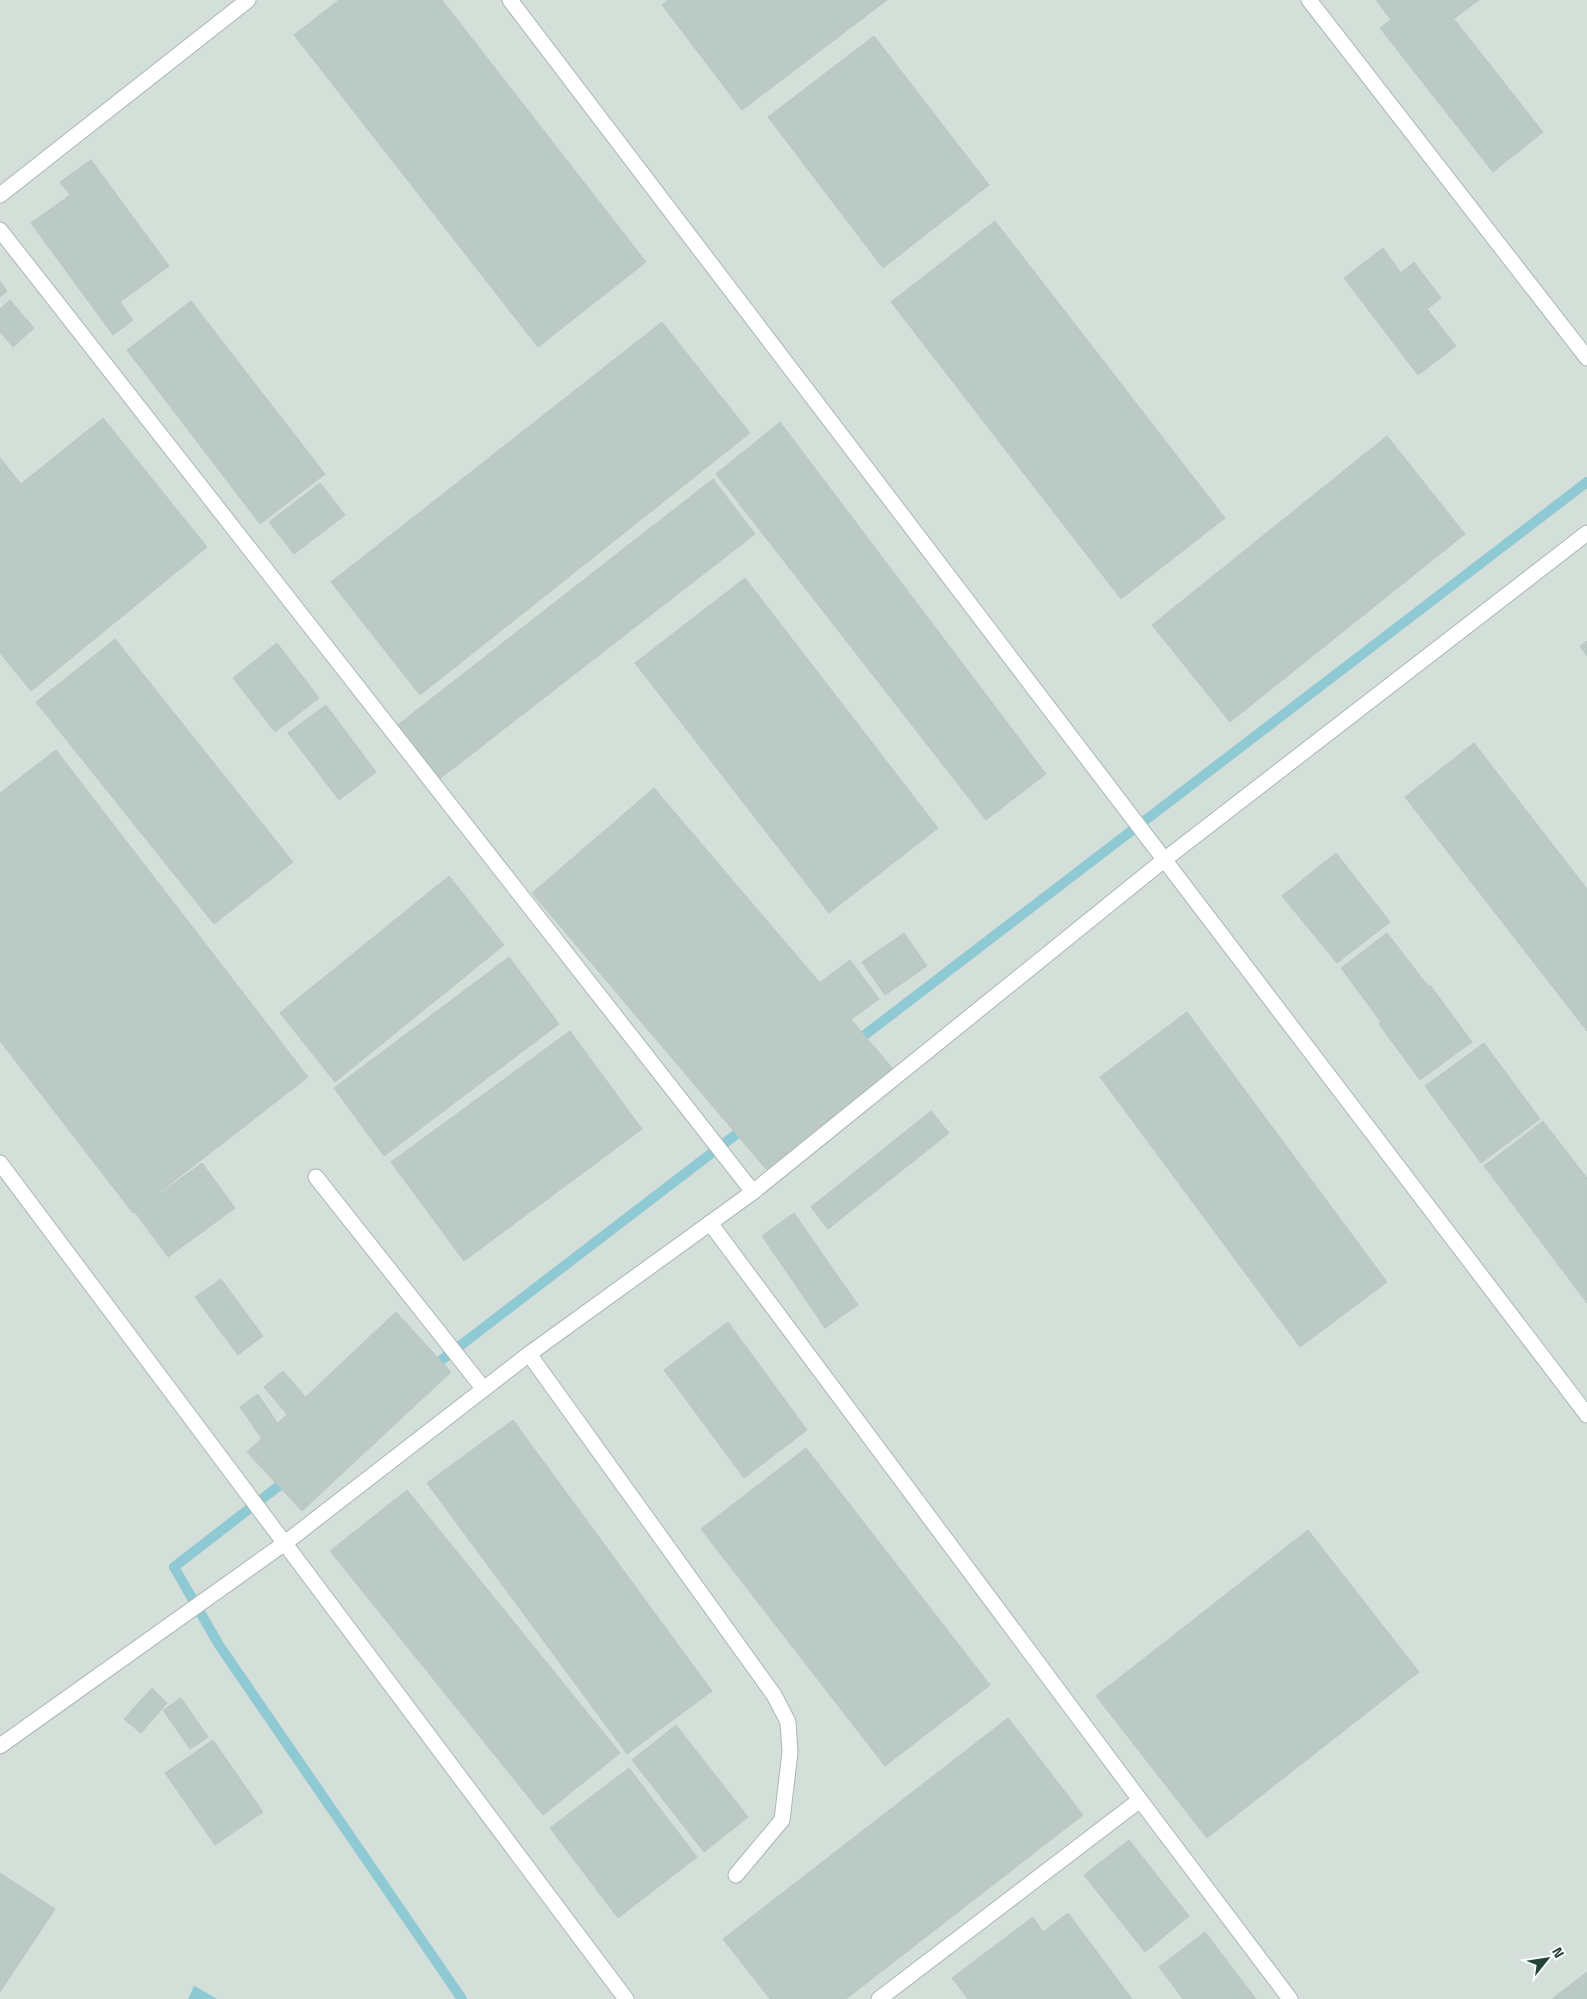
<svg xmlns="http://www.w3.org/2000/svg" width="1587" height="1999" font-family="'Titillium Web',sans-serif">
<style>
.built{fill:#d4dfda}
.water{fill:#8ec9d4}
.lines{fill:none;stroke-linecap:round;stroke-linejoin:round}
.stream{stroke:#8ec9d4;stroke-width:10}
.building{fill:#bbcac4;stroke:#b8c9c2}
.service-casing{stroke:#a8b8b2;stroke-width:17}
.minor-casing{stroke:#a8b8b2;stroke-width:17}
.service{stroke:#fff;stroke-width:15}
.minor{stroke:#fff;stroke-width:15}
</style>
<rect width="100%" height="100%" fill="#e6efeb"/>
<rect class="built" x="0" y="0" width="1587" height="1999"/>
<polygon class="water" points="194,1986 195,1986 217,1999 188,1999"/>
<g class="lines">
<g class="stream">
<polyline points="853,1044 1587,482"/>
<polyline points="431,1368 747,1126"/>
<polyline points="289,1478 174,1567 219,1645 462,1999"/>
</g>
</g>
<g class="building">
<polygon points="339,0 442,0 646,262 538,347 294,35"/>
<polygon points="668,0 887,0 742,110 662,5"/>
<polygon points="1376,0 1479,0 1413,49"/>
<polygon points="1416,0 1439,0 1543,132 1493,172 1380,28"/>
<polygon points="874,36 989,185 883,268 768,117"/>
<polygon points="91,160 169,266 120,302 133,320 113,335 31,223 70,195 60,182"/>
<polygon points="995,221 1225,518 1121,599 891,302"/>
<polygon points="1383,248 1401,273 1414,262 1441,298 1427,309 1456,346 1418,375 1344,278"/>
<polygon points="0,281 7,291 0,297"/>
<polygon points="10,300 34,328 13,347 0,332 0,309"/>
<polygon points="191,301 325,474 260,524 127,350"/>
<polygon points="662,322 750,433 420,695 331,582"/>
<polygon points="103,418 207,547 31,691 0,653 0,458 21,484"/>
<polygon points="780,422 1046,774 986,820 716,474"/>
<polygon points="1387,436 1465,534 1230,722 1152,625"/>
<polygon points="713,479 755,534 437,781 395,727"/>
<polygon points="320,483 345,515 294,554 269,522"/>
<polygon points="745,578 938,828 829,913 635,663"/>
<polygon points="115,639 293,862 214,924 36,702"/>
<polygon points="1587,641 1587,656 1580,646"/>
<polygon points="277,643 319,698 275,732 233,678"/>
<polygon points="326,705 376,772 339,800 288,733"/>
<polygon points="1474,743 1587,889 1587,1031 1405,797"/>
<polygon points="56,750 308,1077 133,1213 0,1041 0,793"/>
<polygon points="654,788 894,1070 771,1175 532,893"/>
<polygon points="1336,853 1390,922 1337,963 1282,896"/>
<polygon points="449,876 504,945 335,1082 280,1013"/>
<polygon points="904,933 927,966 885,995 862,962"/>
<polygon points="1387,933 1428,986 1381,1022 1341,968"/>
<polygon points="509,957 559,1024 384,1156 334,1088"/>
<polygon points="850,960 879,999 842,1026 814,987"/>
<polygon points="1430,985 1472,1042 1420,1080 1379,1024"/>
<polygon points="1187,1012 1387,1282 1300,1347 1100,1077"/>
<polygon points="570,1031 642,1129 464,1261 391,1162"/>
<polygon points="1484,1043 1540,1119 1481,1163 1425,1086"/>
<polygon points="931,1111 949,1133 828,1229 811,1207"/>
<polygon points="1543,1121 1587,1178 1587,1303 1484,1166"/>
<polygon points="202,1163 235,1208 168,1257 135,1212"/>
<polygon points="794,1213 858,1305 825,1328 762,1236"/>
<polygon points="221,1279 263,1336 238,1355 195,1297"/>
<polygon points="396,1312 451,1372 302,1511 247,1452"/>
<polygon points="728,1322 807,1430 744,1478 664,1370"/>
<polygon points="283,1371 310,1402 291,1419 264,1387"/>
<polygon points="258,1394 290,1442 273,1455 240,1407"/>
<polygon points="513,1420 712,1691 627,1754 427,1483"/>
<polygon points="806,1448 990,1685 885,1766 701,1529"/>
<polygon points="407,1490 620,1753 543,1815 330,1551"/>
<polygon points="1308,1530 1419,1672 1207,1838 1096,1696"/>
<polygon points="152,1688 167,1703 141,1733 124,1719"/>
<polygon points="181,1698 208,1737 190,1749 163,1710"/>
<polygon points="1008,1718 1083,1815 846,1999 770,1999 723,1939"/>
<polygon points="676,1725 748,1817 704,1852 632,1760"/>
<polygon points="213,1740 263,1812 215,1845 165,1773"/>
<polygon points="629,1768 697,1857 618,1918 550,1828"/>
<polygon points="1129,1840 1189,1916 1145,1952 1084,1875"/>
<polygon points="0,1873 55,1909 0,1992"/>
<polygon points="1068,1913 1132,1999 968,1999 952,1978 1033,1917 1043,1932"/>
<polygon points="1205,1932 1256,1999 1183,1999 1159,1967"/>
<polygon points="1587,1972 1587,1999 1552,1999"/>
</g>
<g class="lines">
<defs>
<g id="service">
<polyline points="316,1177 483,1388"/>
<polyline points="529,1354 774,1695 788,1722 790,1752 782,1820 736,1875"/>
<polyline points="0,1746 285,1543"/>
<polyline points="879,1999 1140,1800"/>
</g>
<g id="minor">
<polyline points="510,0 1587,1415"/>
<polyline points="1309,0 1587,358"/>
<polyline points="0,195 248,0"/>
<polyline points="0,230 753,1192"/>
<polyline points="0,1163 626,1999"/>
<polyline points="710,1223 1140,1800 1290,1999"/>
<polyline points="285,1543 529,1354 753,1192 1164,860 1587,533"/>
</g>
</defs>
<use href="#service" class="service-casing"/>
<use href="#minor" class="minor-casing"/>
<use href="#service" class="service"/>
<use href="#minor" class="minor"/>
</g>
<g transform="translate(1547 1959) rotate(60)" stroke="#f7fbf9" stroke-width="4" paint-order="stroke">
<path d="M0-4L9 19L0 12L-9 19Z" fill="#24423a"/>
<text y="-8" font-size="14" font-weight="bold" text-anchor="middle" fill="#24423a">N</text>
</g>
</svg>
